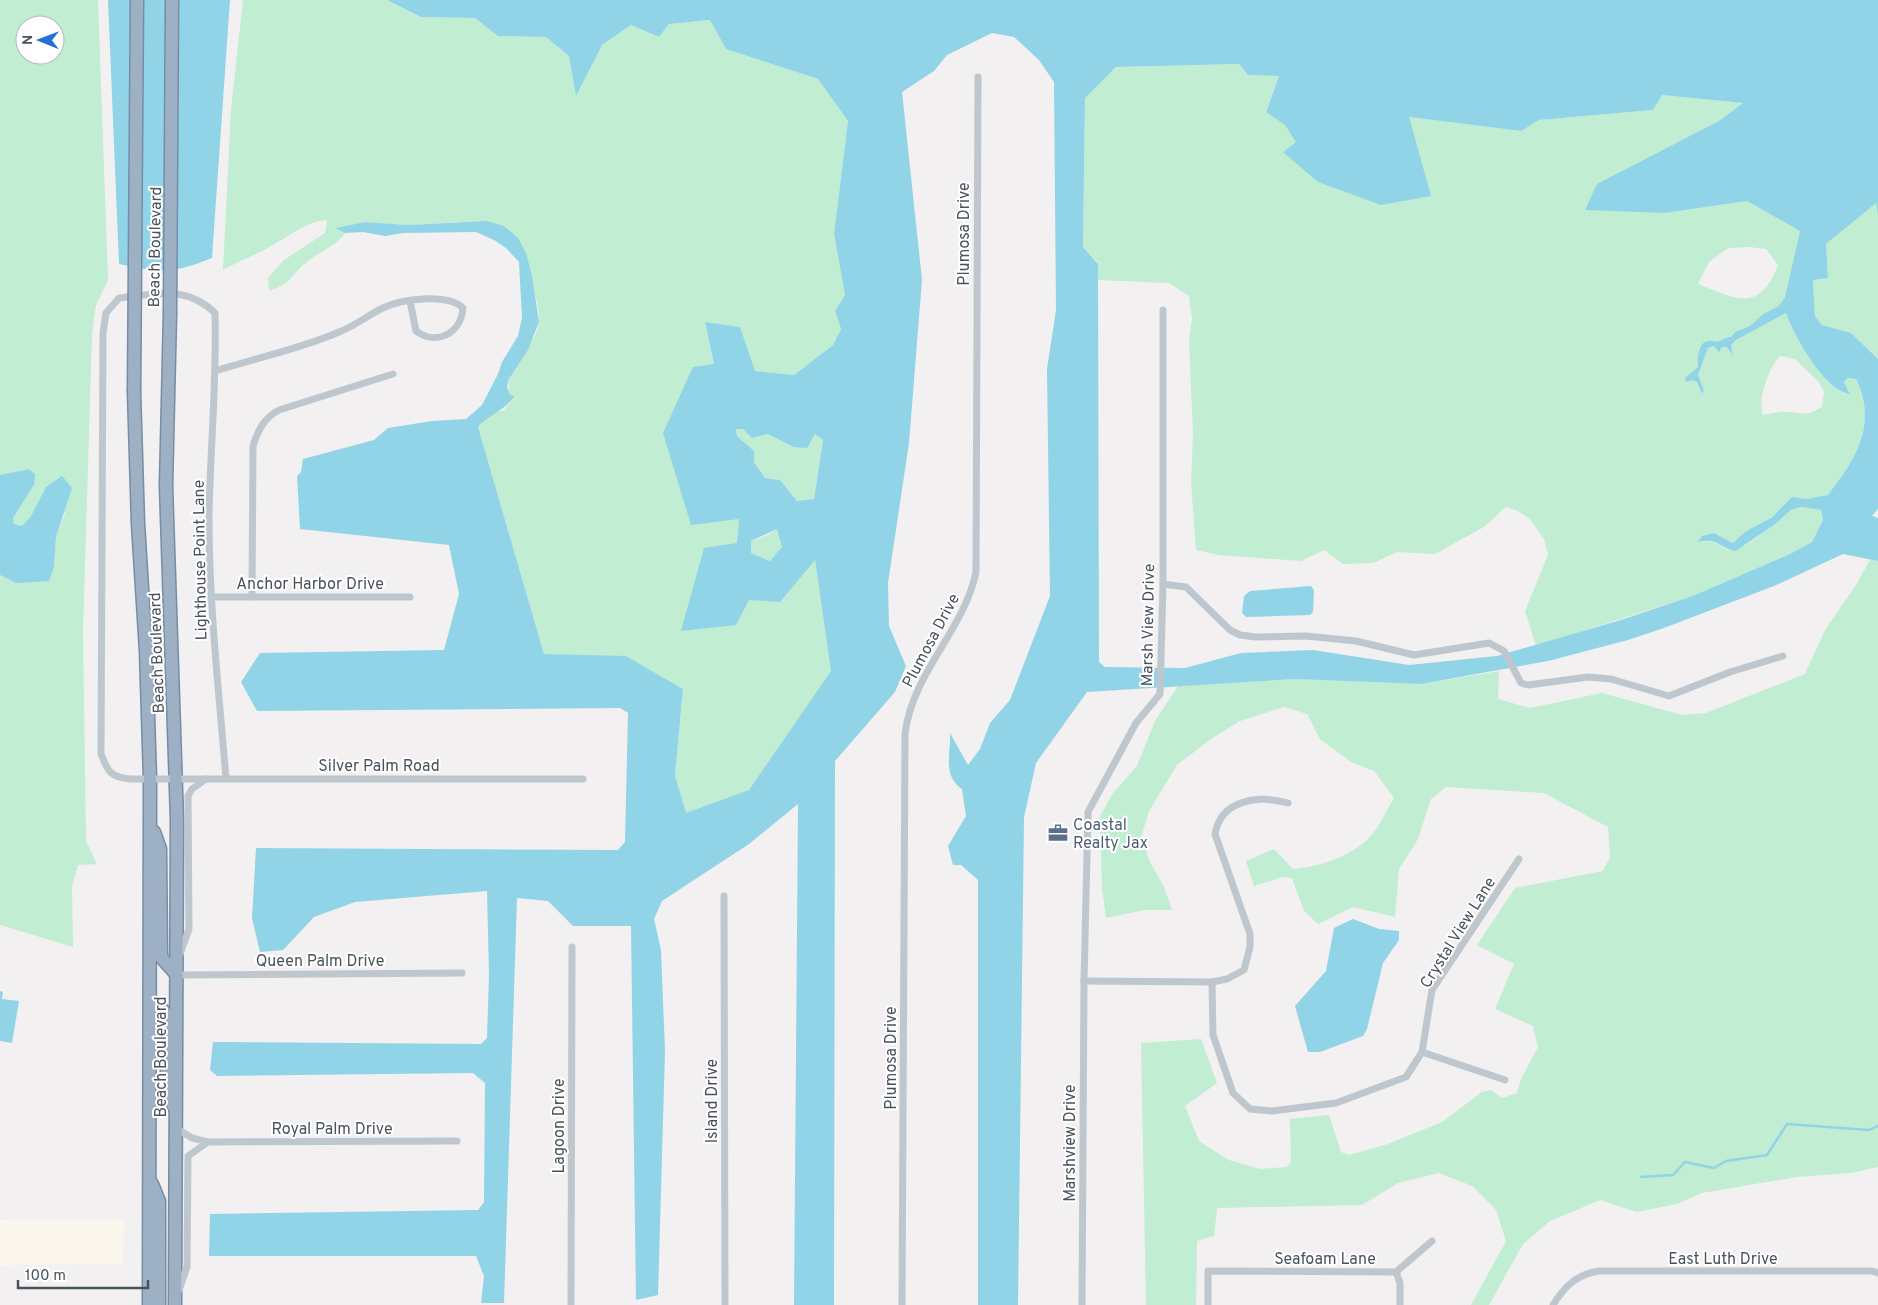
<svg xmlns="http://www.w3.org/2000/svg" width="1878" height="1305" font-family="Overpass,sans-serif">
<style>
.commercial{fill:#fbf6eb}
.green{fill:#c1edd2;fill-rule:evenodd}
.water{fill:#91d4e7;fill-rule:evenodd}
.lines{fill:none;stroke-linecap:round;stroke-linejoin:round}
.stream{stroke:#91d4e7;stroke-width:2.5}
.trunk-casing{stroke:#768da7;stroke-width:15}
.minor{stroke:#bfc7ce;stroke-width:7}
.trunk{stroke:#9eb0c4;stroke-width:12}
.trunk-bridge-casing{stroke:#768da7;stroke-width:15;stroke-linecap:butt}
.trunk-bridge{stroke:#9eb0c4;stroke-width:12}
.labels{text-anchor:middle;stroke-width:4;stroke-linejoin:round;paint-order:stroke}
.street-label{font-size:16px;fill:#49535c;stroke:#fff}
.service-label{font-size:16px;fill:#4e5e75;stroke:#fff;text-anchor:start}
</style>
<rect width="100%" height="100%" fill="#f2f0f0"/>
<polygon class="commercial" points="124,1219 123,1264 0,1265 0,1220"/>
<g class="green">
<path d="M0 0H98L108 280 96 305 92 334 83 631 86 841 97 864 78 865 72 887 73 947 0 925V575L16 583 54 567 56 537 65 513 46 487 31 516 22 526 14 524 13 518 34 485 29 469 0 475ZM25 25H55V55H25Z"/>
<path d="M243 0H387L421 17 475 18 498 36 546 37 569 56 576 95 602 45 631 25 659 37 669 24 710 20 726 49 818 79 848 121 834 234 845 295 835 311 841 329 833 345 794 375 754 371 740 327 705 323 714 364 739 519 737 543 749 600 815 560 831 671 749 791 686 814 675 775 683 689 626 657 544 654 478 427 492 413 504 410 515 397 510 395C501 372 537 346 539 322 541 311 528 267 525 253L462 222 408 225 365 222 335 228 345 233C336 247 321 250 308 261 291 274 293 283 269 291L268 278 284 260 325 233 327 220C308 221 294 233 278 242 260 253 241 260 223 270L231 109Z"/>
<path d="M1239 64 1248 75 1279 76 1266 111 1285 125 1297 142 1283 152 1409 117 1521 131 1539 120 1653 110 1662 95 1744 103 1719 121 1665 213 1747 201 1800 231 1785 297 1779 306 1763 314 1750 326 1735 332 1731 337C1725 337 1724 340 1719 341 1716 342 1711 340 1707 341 1697 344 1698 359 1698 367L1689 375 1697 382 1702 394 1704 390 1698 375 1708 348 1714 346 1727 347 1733 355 1731 345 1736 340 1786 313C1794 334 1826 392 1850 394L1844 382 1848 378 1856 379C1878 424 1856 459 1828 495L1806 499 1792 497 1771 518 1746 531 1733 543 1714 533 1699 542C1711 540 1716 542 1727 550L1745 546 1774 525 1791 510 1801 507 1821 510 1823 520 1812 542 1790 554 1695 595 1536 646 1525 611 1548 555 1544 539 1529 518 1516 510 1506 507 1484 527 1435 554 1397 552 1373 563 1343 564 1324 550 1301 561 1219 555 1196 550 1191 482 1193 434 1189 341 1192 319 1189 296 1169 283 1098 280V263L1083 247 1085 98 1116 67ZM1749 247 1766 249 1778 265C1759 314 1737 299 1698 284L1709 262 1728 248ZM1780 356 1795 359 1819 382 1824 392 1822 407C1801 419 1803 411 1784 412 1777 412 1770 414 1763 415 1757 400 1769 367 1780 356Z"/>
<polygon points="1876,202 1878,216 1878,359 1851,333 1822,325 1815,316 1813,280 1828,278 1826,244"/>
<polygon points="736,429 743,429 752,438 768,434 793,447 815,433 823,440 814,499 797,501 780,480 765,478 754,462 754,451 737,436"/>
<polygon points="777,529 783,547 770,561 751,553 751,541 766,536"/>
<path d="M1871 558 1878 561V1167L1851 1173 1797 1177 1702 1193 1677 1204 1637 1212 1600 1200 1550 1221 1523 1244 1489 1305H1471L1506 1241 1496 1210 1472 1186 1439 1173 1398 1183 1362 1205 1217 1208 1214 1236 1197 1241 1196 1305H1146L1141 1043 1201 1039 1217 1083 1185 1106 1199 1141 1229 1160 1260 1169 1287 1167 1291 1162 1290 1119 1329 1115 1341 1152 1349 1155 1388 1144 1442 1122 1482 1092 1491 1090 1502 1098 1517 1093 1521 1079 1538 1047 1533 1026 1495 1009 1514 964 1477 945 1515 888 1603 871 1610 857 1608 827 1544 793 1446 787 1431 799 1418 839 1399 869 1395 917 1353 907 1318 924 1304 911 1292 878 1283 877 1254 886 1246 861 1274 849 1293 869C1321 867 1356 855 1374 832 1382 822 1387 809 1394 798L1374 771 1351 762 1320 739 1307 714 1284 707 1240 721 1211 739 1177 765 1149 811 1141 837 1150 862 1164 887 1172 910H1145L1106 918 1102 889 1100 816 1113 793 1137 766 1155 721 1178 686 1294 679 1421 684 1499 671 1498 699 1530 708 1602 693 1682 715 1706 713 1805 674 1825 630 1856 585Z"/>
</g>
<g class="water">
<path d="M108 0H230L212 258C172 274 161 273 119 264Z"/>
<path d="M387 0H1878V216L1876 203 1826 244 1828 278 1813 280 1815 316 1822 325 1851 333 1878 359V509L1872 516 1878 518V561L1843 554 1774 586 1664 628 1628 640 1548 661 1421 684 1294 679 1087 692 1036 763 1024 817 1018 1305H978V880L961 865H953L948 846 966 816 962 789C942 776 951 753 950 733L968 765 980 749 990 723 1010 700 1050 596 1047 369 1056 310 1054 82 1039 60 1014 37 992 33 947 55 934 71 902 92 922 280 909 443 888 583 889 626 906 666 895 692 835 761 834 1305H794L798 804 749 844 662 901 654 919 661 950 665 1051 658 1295 636 1300 631 926H573L548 901 517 898 504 1303H481L484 1276 476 1256H209L210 1214 478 1210 484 1202 485 1083 473 1073 217 1076 210 1070 213 1042 481 1044 487 1038 489 975 487 891 355 902 314 917 283 950 260 952 252 918 256 848 618 850 625 842 628 713 620 708 257 711 241 682 260 653 444 650 459 594 449 545 300 529 297 476 301 472 303 459 374 440 388 428 432 421 466 419 482 405 498 374 502 362 518 336 522 318 519 262 506 248 494 240 476 232 403 233 385 236 363 232 345 233 335 228 365 222 408 225 487 221 504 226 518 238 526 253 532 276 539 322 528 350 509 379 507 387 510 395 515 396C503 412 491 413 478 427L544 654 626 656 683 689 675 775 686 813 749 790 831 671 815 560 780 602 749 600 736 625 681 631 704 548 737 543 739 519 691 525 663 433 693 367 714 364 705 322 740 327 755 371 794 375 833 345 841 329 835 311 845 295 834 234 848 121 818 79 726 49 710 20 669 24 659 37 631 25 602 45 576 96 569 56 546 37 498 36 475 18 421 17ZM1239 64 1248 75 1279 76 1266 112 1285 125 1296 142 1283 152 1318 182 1381 205 1431 196 1409 117 1521 131 1539 120 1653 110 1662 95 1743 103 1719 121 1597 184 1585 210 1665 213 1747 201 1800 231 1785 297 1779 306 1763 314 1750 326 1735 332 1731 337C1725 337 1724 340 1719 341 1716 342 1711 340 1707 341 1697 344 1698 359 1698 367L1685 378 1686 382 1692 380 1697 382 1702 394 1704 390 1698 375 1708 348 1714 346 1719 352 1722 347H1727L1733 356 1731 345 1736 340 1786 313C1794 336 1825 391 1850 394L1844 382 1848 378 1856 379C1878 424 1856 459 1828 495L1806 499 1792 497 1771 518 1746 531 1733 543 1714 533 1702 536 1698 542C1717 537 1719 548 1736 551L1774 525 1791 510 1801 507 1821 510 1823 520 1812 542 1790 554 1695 595 1624 619 1497 656 1409 665 1313 650 1241 653 1185 668 1105 667 1099 662 1098 264 1083 247 1085 98 1116 67ZM736 429H743L752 438 768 434 793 447 807 448 815 434 823 440 814 499 797 501 780 480 765 478 754 462V451L737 436ZM777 529 782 547 770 561 751 553V541Z"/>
<polygon points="29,469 35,474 34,485 13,518 14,524 22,526 31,516 46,487 62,476 72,488 56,537 54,567 49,581 16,583 0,575 0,475"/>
<polygon points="1311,586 1314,590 1313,612 1310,615 1246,617 1242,613 1244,596 1250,591"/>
<polygon points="1353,919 1379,929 1399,931 1399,940 1383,963 1367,1029 1363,1036 1320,1052 1308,1052 1295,1006 1326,971 1334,928"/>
<polygon points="0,991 3,992 2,999 19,1001 12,1043 0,1041"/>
</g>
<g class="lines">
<polyline class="stream" points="1641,1177 1673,1175 1685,1162 1714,1168 1726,1161 1767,1155 1787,1124 1869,1130 1878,1126"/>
<defs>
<g id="trunk">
<polyline points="170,313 166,486 177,820 175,1305"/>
<polyline points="134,392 138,524 146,651 150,779 149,1305"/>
<polyline points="154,832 160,849 161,957 177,975"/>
<polyline points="150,1000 160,1006 167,1016 167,1088 174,1107"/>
<polyline points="152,1184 159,1201 159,1305"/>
</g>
</defs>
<use href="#trunk" class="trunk-casing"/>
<g class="minor">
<path d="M215 371C256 358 300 349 339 332 355 326 368 315 383 308 401 299 447 293 463 308 461 334 436 346 416 331L410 301"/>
<polyline points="1163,584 1186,587 1230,630 1240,635 1256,637 1306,636 1356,641 1414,655 1489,643 1504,651 1521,683 1528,685 1588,677 1611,679 1669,696 1730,672 1783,656"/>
<polyline points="210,597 410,597"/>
<path d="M252 597 253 446C258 430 264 418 279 410L393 374"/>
<path d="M226 779C219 692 209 605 209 518 210 450 217 382 215 313 186 285 156 294 119 298L106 313 103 333 101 754C108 772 111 778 132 779H583"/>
<polyline points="724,896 725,1305"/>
<polyline points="180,954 189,929 188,796 192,789 206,779"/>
<polyline points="177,975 462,973"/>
<path d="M1084 981 1212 982 1227 979 1244 970 1250 947V934L1215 834C1221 799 1259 795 1288 803"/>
<polyline points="1212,982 1213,1035 1233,1093 1250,1109 1272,1111 1336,1103 1406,1077 1422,1052 1432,990 1519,859"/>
<polyline points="1422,1052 1505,1080"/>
<polyline points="176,1128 192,1138 208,1142 457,1141"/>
<polyline points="1396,1272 1400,1283 1400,1305"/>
<polyline points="179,1290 187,1267 188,1156 208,1142"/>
<polyline points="571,1305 572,947"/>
<path d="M902 1305 905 734C912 673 964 631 976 572L978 77"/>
<polyline points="1082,1305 1084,981 1088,812 1136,723 1160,694 1163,584 1163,310"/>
<polyline points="1208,1305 1208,1271 1396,1272 1432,1241"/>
<path d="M1553 1305C1564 1287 1577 1274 1599 1271H1872L1878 1273"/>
</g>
<use href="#trunk" class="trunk"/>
<defs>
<g id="trunk-bridge">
<polyline points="170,313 172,0"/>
<polyline points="134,392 137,0"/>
</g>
</defs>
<use href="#trunk-bridge" class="trunk-bridge-casing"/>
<use href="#trunk-bridge" class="trunk-bridge"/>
</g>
<defs>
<symbol id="office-bare" viewBox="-9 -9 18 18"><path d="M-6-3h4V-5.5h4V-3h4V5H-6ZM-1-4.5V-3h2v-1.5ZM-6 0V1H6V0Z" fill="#5c6f8a" stroke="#fff" stroke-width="2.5" paint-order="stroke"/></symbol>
</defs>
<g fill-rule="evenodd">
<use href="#office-bare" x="1044" y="819" width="28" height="28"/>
</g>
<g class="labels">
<g class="street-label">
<text transform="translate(963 234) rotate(-90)" y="6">Plumosa Drive</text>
<text transform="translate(154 247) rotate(-89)" y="6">Beach Boulevard</text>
<text transform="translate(199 560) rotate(-91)" y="6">Lighthouse Point Lane</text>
<text x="310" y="589">Anchor Harbor Drive</text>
<text transform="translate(1147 625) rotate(-89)" y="6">Marsh View Drive</text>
<text transform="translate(930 640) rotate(-62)" y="6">Plumosa Drive</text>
<text transform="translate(156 653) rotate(-92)" y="6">Beach Boulevard</text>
<text x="379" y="771">Silver Palm Road</text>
<text transform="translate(1457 932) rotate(-58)" y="6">Crystal View Lane</text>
<text x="320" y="966">Queen Palm Drive</text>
<text transform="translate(160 1057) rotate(-90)" y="6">Beach Boulevard</text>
<text transform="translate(890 1058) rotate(-90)" y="6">Plumosa Drive</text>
<text transform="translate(711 1101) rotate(-90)" y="6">Island Drive</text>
<text transform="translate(558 1126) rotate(-90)" y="6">Lagoon Drive</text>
<text x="332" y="1134">Royal Palm Drive</text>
<text transform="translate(1069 1143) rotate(-90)" y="6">Marshview Drive</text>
<text x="1325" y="1264">Seafoam Lane</text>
<text x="1723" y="1264">East Luth Drive</text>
</g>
<g class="service-label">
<text x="1073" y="830">Coastal<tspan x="1073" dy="18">Realty Jax</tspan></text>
</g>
</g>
<g transform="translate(40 40) rotate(271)"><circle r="24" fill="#ffffff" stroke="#b6babe"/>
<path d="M0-4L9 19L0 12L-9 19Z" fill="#2470d7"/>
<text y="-8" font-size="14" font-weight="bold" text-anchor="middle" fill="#49535c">N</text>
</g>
<path d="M18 1280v8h130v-8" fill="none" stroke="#49535c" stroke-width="2.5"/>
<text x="25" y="1280" font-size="15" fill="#49535c" stroke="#ffffff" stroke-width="4" paint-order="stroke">100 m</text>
</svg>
